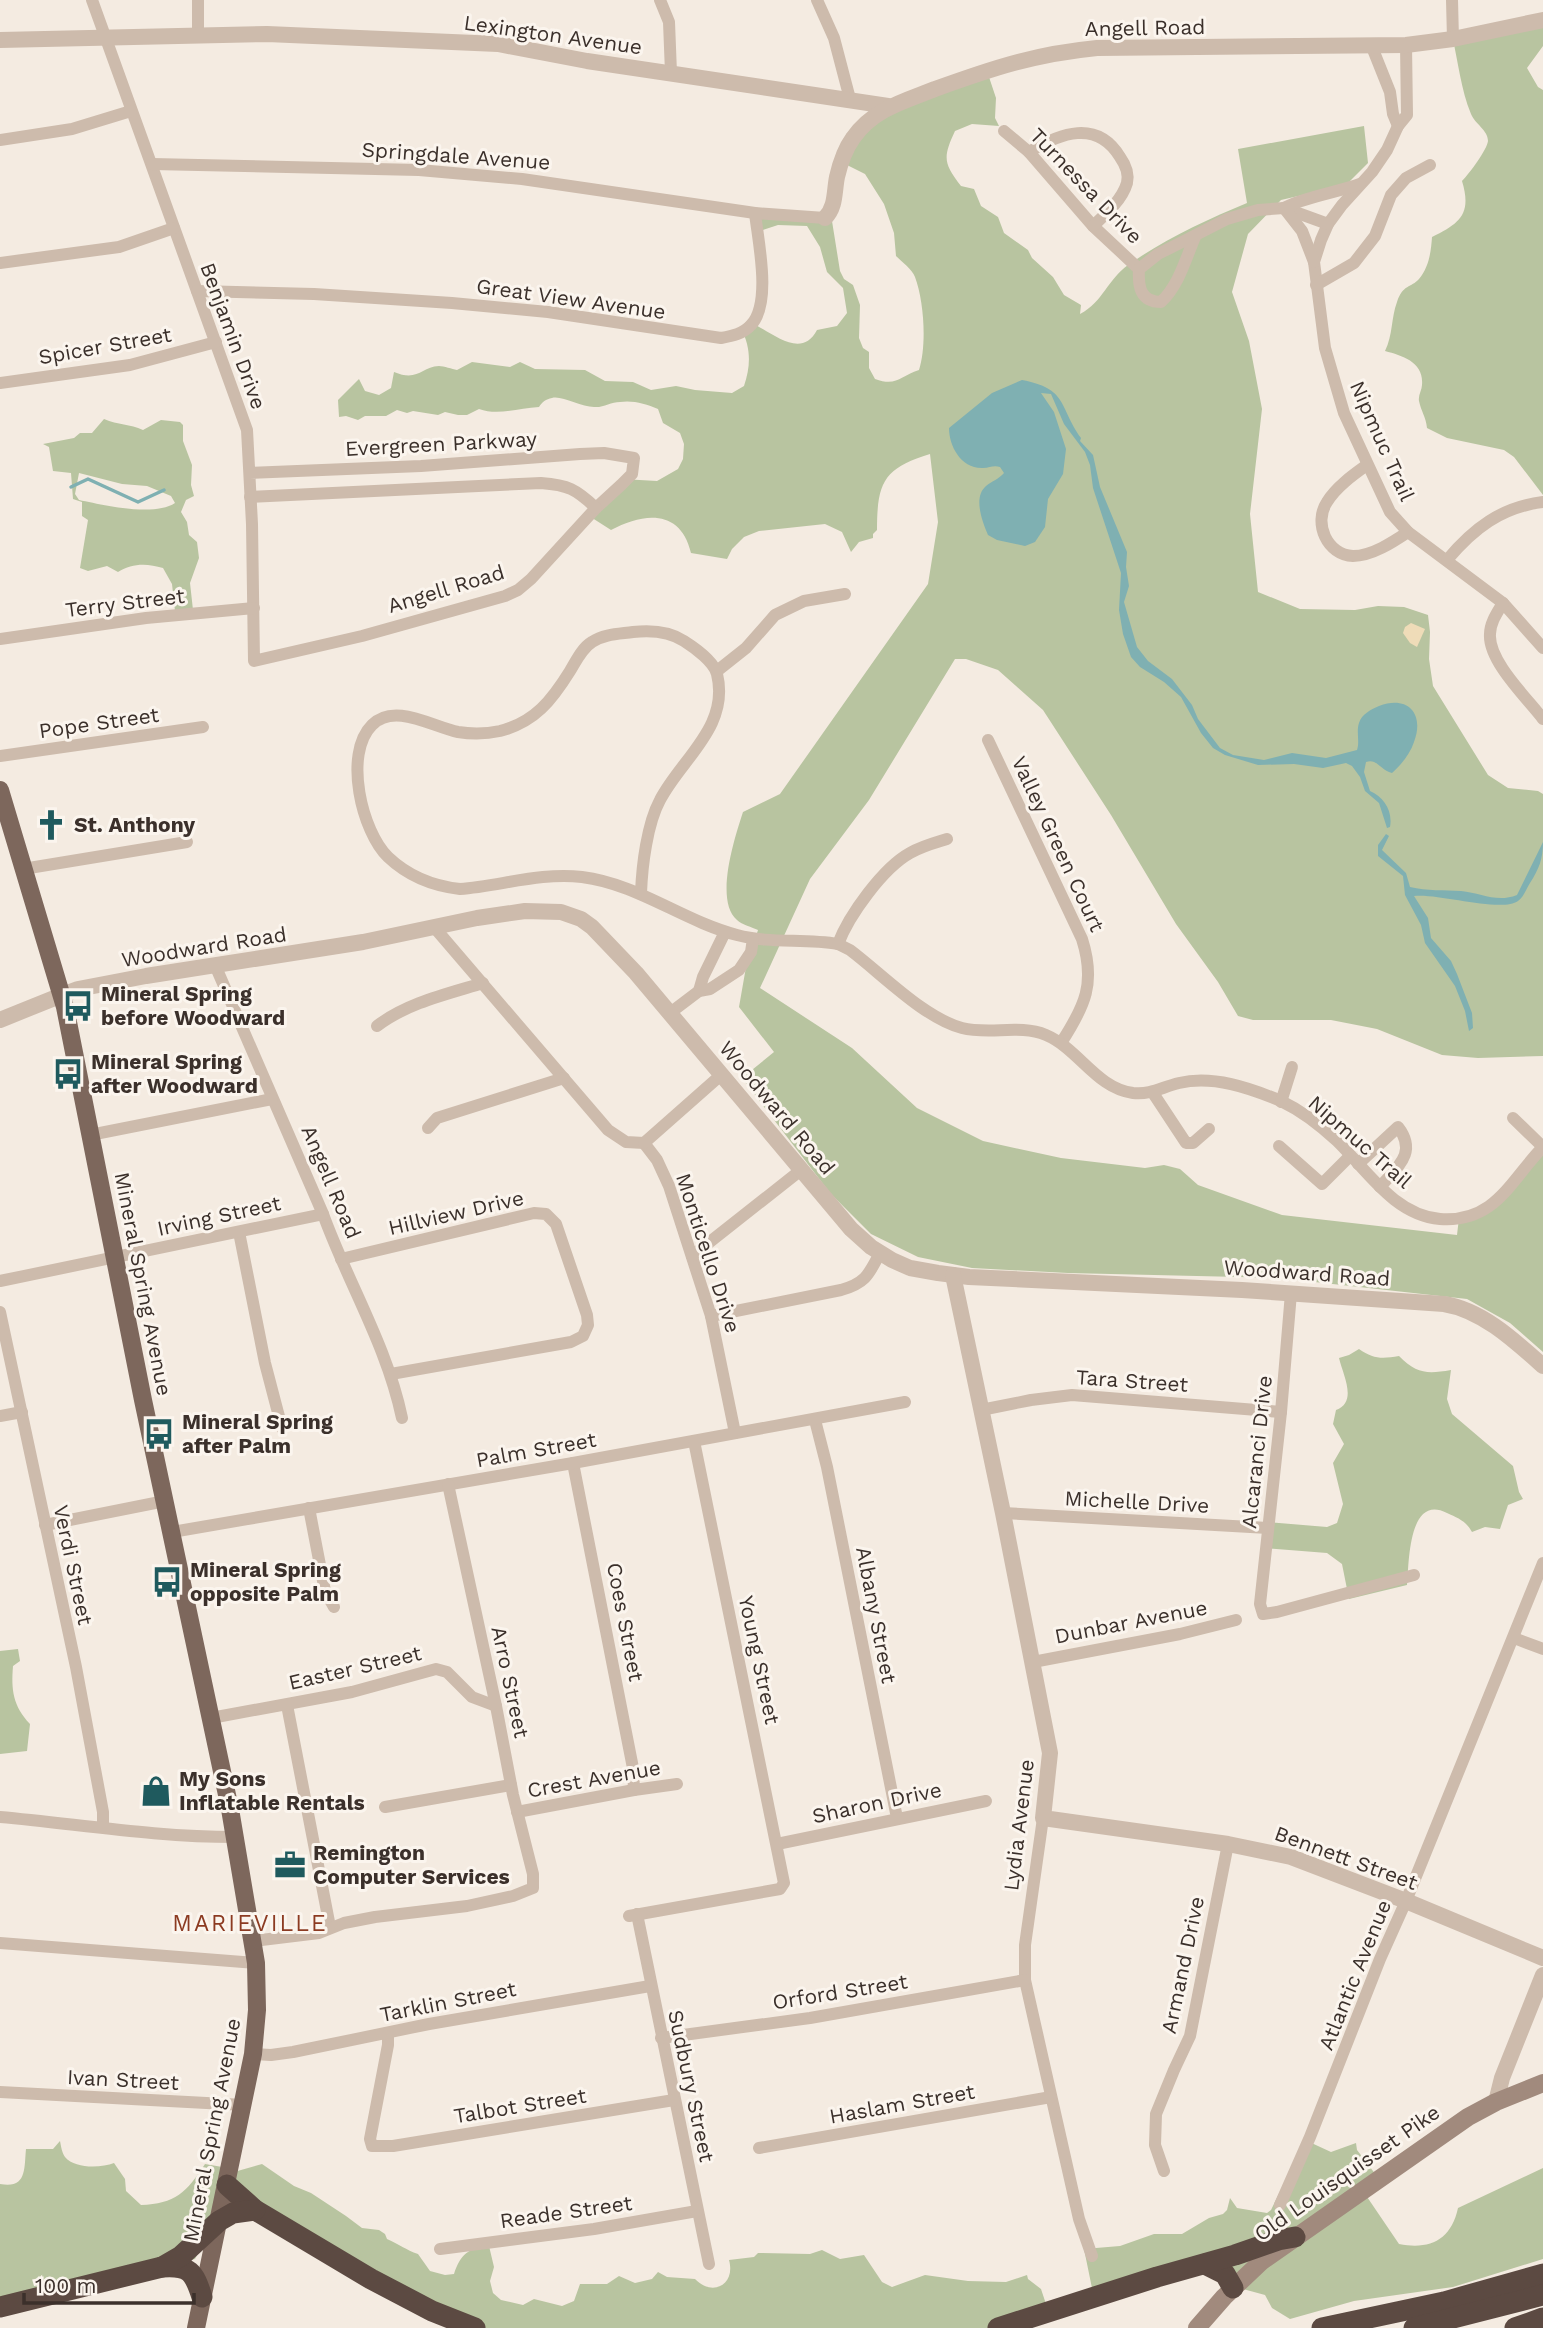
<svg xmlns="http://www.w3.org/2000/svg" width="1543" height="2328" font-family="'Work Sans',sans-serif">
<style>
.green{fill:#b8c4a0;fill-rule:evenodd}
.sand{fill:#efdcb8}
.water{fill:#7fb0b2}
.lines{fill:none;stroke-linecap:round;stroke-linejoin:round}
.stream{stroke:#7fb0b2;stroke-width:3.5}
.minor{stroke:#cdbbac;stroke-width:12}
.tertiary{stroke:#cdbbac;stroke-width:16}
.secondary{stroke:#a18a7d;stroke-width:18}
.primary{stroke:#7d675c;stroke-width:18}
.motorway{stroke:#5c4a42;stroke-width:21}
.labels{text-anchor:middle;stroke-width:6;stroke-linejoin:round;paint-order:stroke}
.street-label{font-size:21px;fill:#3b302b;stroke:#fbf5ee}
.poi-label{font-size:21px;font-weight:bold;fill:#3b302b;stroke:#fbf5ee;text-anchor:start}
.neighbourhood-label{font-size:23px;letter-spacing:2px;fill:#8c3b22;stroke:#fbf5ee}
</style>
<rect width="100%" height="100%" fill="#f4ebe1"/>
<g class="green">
<path d="M1543 14V46L1527 68 1538 87 1543 90V495L1514 457 1504 450 1447 438 1427 428C1426 417 1421 411 1419 401 1418 395 1422 390 1422 385 1424 362 1403 356 1385 351 1393 335 1391 318 1397 302 1403 284 1411 288 1419 279 1429 267 1431 252 1432 237 1460 223 1472 214 1462 181 1469 174 1487 150 1488 141 1488 130 1475 124 1471 114 1461 90 1458 61 1452 35Z"/>
<path d="M986 68 996 98 995 118 999 126 972 124 955 131C943 157 943 163 961 186L974 189 981 206 998 217 1004 233 1028 250 1032 258 1053 277 1064 295 1081 305 1080 314C1103 302 1108 279 1128 265 1165 239 1206 220 1247 203L1238 149 1364 126 1368 163 1346 185 1281 200 1248 234 1232 292 1249 341 1262 409 1250 514 1258 592 1300 609 1355 610 1378 606 1404 607 1428 615 1430 632 1429 659 1433 686 1488 775 1508 788 1538 791 1543 794V1056L1478 1058 1442 1055 1377 1029 1331 1020H1253L1238 1016 1218 982 1176 924 1111 815 1043 710 998 670 966 659H955L869 800 810 879 760 988 852 1048 917 1108 983 1141 1061 1158 1145 1168 1164 1165 1180 1169 1198 1185 1282 1215 1457 1235 1459 1218 1494 1199 1543 1143V1352L1510 1323 1467 1299 1279 1278 1068 1273 972 1268 918 1257 871 1234 830 1193 742 1078 774 1052 739 1007 746 967 758 930C752 927 742 925 737 920 714 900 735 837 743 812L780 794 928 584 938 522 930 454C884 468 877 482 877 530L873 534V538L859 542 851 552 842 532 825 524 759 531 744 537 732 549 727 559 691 553C681 509 644 512 611 530L586 514 622 479 657 481 678 469 683 459 684 444 680 433 663 423 658 409C646 404 633 400 620 402 611 402 603 408 594 407 581 407 561 395 552 398 546 399 542 402 539 407 518 408 498 416 479 409L467 415H458L445 412 438 415 413 411 407 413 397 410 386 416H365L358 420 346 416 339 417 338 400 359 379 365 391 379 395 391 388 394 372C418 382 421 367 439 366 444 366 452 369 457 370L472 362 510 367 520 362 535 369 585 370 605 381 633 382 651 390 676 386 695 390 732 393 744 386C751 365 751 348 741 328L747 321C769 329 800 362 817 330L837 326 847 313 843 288 827 272 820 247 807 226 778 225 754 233V217L832 221 840 271 844 279 853 285 860 305 859 338 863 348 869 352V368L875 379C897 387 900 376 919 370 927 345 924 301 915 277 912 269 902 262 896 256L894 233 884 204 865 174 837 160 853 128Z"/>
<path d="M104 419C118 425 130 424 143 430L161 420 180 422 183 425V441L192 465 191 485 194 496 186 500 181 512 187 522 189 535 197 542 199 558 190 583 193 610 175 611 172 584 163 568C147 563 132 563 118 572L107 566 88 571 80 568 88 520 82 516V502L73 499 71 473 53 471 49 447 43 444 74 438 80 433H92ZM79 473 122 484 147 486 171 496 175 503C154 517 103 505 79 500L75 494Z"/>
<path d="M1359 1349C1373 1359 1382 1359 1399 1356 1417 1374 1427 1374 1451 1370L1447 1399 1452 1414 1513 1466 1519 1492 1523 1499 1508 1505 1500 1529 1485 1527 1472 1532C1466 1521 1458 1518 1447 1513 1408 1493 1409 1564 1407 1585L1349 1599 1342 1564 1327 1553 1265 1548 1267 1522 1327 1527 1337 1523 1343 1504 1333 1463 1344 1444 1333 1424 1336 1410C1358 1402 1343 1375 1339 1358L1349 1355Z"/>
<path d="M18 1649 20 1661 13 1666C11 1690 13 1706 30 1724L27 1751 0 1754V1651Z"/>
<path d="M1305 2140 1331 2152 1356 2143 1357 2150 1376 2175 1361 2188 1399 2244C1430 2250 1451 2240 1458 2208L1543 2168V2259L1453 2287 1354 2301 1290 2319 1272 2308 1265 2295 1232 2286 1231 2267 1093 2293 1084 2249 1120 2246 1154 2234H1182L1209 2218 1223 2214 1227 2210 1230 2198 1237 2208 1267 2213 1271 2210Z"/>
<path d="M60 2141C61 2146 62 2153 65 2157 75 2169 101 2168 114 2163L125 2179 126 2191 141 2205C175 2204 187 2192 205 2164L228 2168 234 2172 262 2164 294 2186 311 2193 346 2216 362 2228 379 2230 385 2234 387 2239C399 2244 406 2250 418 2254L430 2271 445 2275 454 2274C460 2255 469 2247 489 2246L494 2267 490 2281 493 2293 501 2300 523 2305 534 2299 562 2306 574 2301 580 2284H607L619 2276 635 2283 652 2279 658 2272 667 2277 695 2279C712 2297 736 2285 729 2260L754 2257 758 2253 810 2254 822 2250 840 2259 864 2255 882 2282 892 2287 925 2275 968 2281 1006 2282 1027 2275 1028 2279 1041 2289 1049 2313 1000 2328H471L243 2209 205 2240 195 2259 0 2309V2184C27 2189 24 2169 26 2149H53Z"/>
</g>
<polygon class="sand" points="1411,623 1425,629 1417,647 1410,643 1403,633 1405,627"/>
<g class="water">
<path d="M1022 380C1068 389 1058 405 1081 438L1080 441 1093 455 1100 487 1127 552 1126 567 1129 586 1124 602 1137 647 1148 661 1172 679 1192 705 1198 719 1220 748 1233 755 1264 760 1292 753 1326 758 1357 750C1360 742 1356 732 1359 723 1362 714 1370 710 1379 706 1407 695 1425 713 1414 742 1410 754 1401 765 1392 773 1380 770 1377 758 1366 762L1364 772 1370 791C1384 797 1393 811 1390 827L1387 828 1379 803 1365 791 1360 777 1352 766 1346 763 1323 768 1294 764 1258 765 1225 755 1213 748 1201 733 1181 697 1164 682 1140 667 1131 657 1123 634 1119 610 1121 573 1093 488 1090 465 1085 452 1064 424 1051 394 1041 393 1054 412 1066 449 1063 474 1048 499 1045 527 1035 542 1025 546 997 540 988 535C982 521 973 497 986 486 992 481 999 479 1004 473L1000 467C993 465 990 468 983 468 961 469 949 446 949 428L992 393Z"/>
<path d="M1386 834 1389 836 1382 850 1406 873 1410 887C1427 891 1444 890 1461 891 1481 893 1497 903 1517 895L1543 842C1543 859 1539 869 1530 883 1526 889 1524 897 1518 901 1501 913 1439 893 1414 896L1428 918 1431 938 1451 961 1457 974 1472 1013 1473 1028 1469 1031 1465 1011 1455 986 1425 943 1421 925 1405 895 1403 876 1378 856V845Z"/>
</g>
<g class="lines">
<polyline class="stream" points="71,487 88,479 138,502 164,490"/>
<g class="minor">
<polyline points="92,0 247,430 252,524 254,661 362,636 505,596 518,590 531,579 596,508 621,485 632,474 634,458 604,453 580,454 421,466 250,473"/>
<polyline points="660,0 669,22 671,73"/>
<polyline points="817,0 834,38 850,99"/>
<polyline points="1452,0 1453,39"/>
<polyline points="198,34 198,0"/>
<polyline points="1406,45 1407,115 1398,126 1387,150 1372,172 1342,205 1328,224 1321,240 1314,262 1325,348 1344,413 1390,512 1408,532 1503,603 1543,648"/>
<polyline points="1372,47 1390,92 1393,114 1398,126"/>
<polyline points="1004,131 1029,152 1093,226 1139,269"/>
<polyline points="0,140 72,129 131,111"/>
<path d="M1029 152C1060 133 1097 119 1120 157 1125 164 1129 174 1127 183 1122 200 1106 214 1093 226"/>
<polyline points="152,164 419,170 522,179 755,213 825,218"/>
<path d="M1195 237C1185 260 1179 285 1161 302 1140 302 1138 286 1139 269L1158 254 1182 242 1227 219 1258 210 1284 208 1328 224"/>
<path d="M1314 262 1302 231 1284 208C1301 198 1338 192 1360 184"/>
<polyline points="0,263 119,247 174,228"/>
<polyline points="1316,285 1354,263 1375,236 1391,195 1406,178 1430,165"/>
<path d="M197 291 314 294 452 303 548 312 721 338C732 336 743 334 751 325 772 303 758 241 755 213"/>
<polyline points="0,383 130,365 216,342"/>
<path d="M1367 465C1353 475 1336 487 1327 502 1313 523 1327 555 1353 556 1372 556 1393 542 1408 532"/>
<path d="M250 497 541 483C568 485 576 489 596 508"/>
<path d="M1447 560C1473 529 1501 507 1543 502"/>
<path d="M1503 603C1497 613 1490 623 1490 634 1488 661 1527 698 1543 719"/>
<polyline points="0,639 146,618 254,608"/>
<polyline points="717,671 746,648 775,615 804,601 845,594"/>
<path d="M988 740 1082 939C1096 983 1085 1006 1061 1043"/>
<polyline points="0,756 203,727"/>
<polyline points="23,869 187,842"/>
<path d="M641 893C642 866 647 824 660 800 681 759 730 727 717 674 714 662 695 648 684 641 669 631 651 630 633 632 619 634 604 634 592 642 582 648 576 661 570 671 552 700 535 722 500 731 486 734 471 734 458 732 433 727 394 702 372 725 343 754 362 832 388 857 408 876 433 886 460 889 500 886 541 872 582 877 638 884 683 921 737 935 770 944 804 938 838 944L850 950C882 974 924 1018 962 1028 990 1035 1019 1024 1046 1035 1079 1049 1096 1088 1133 1093 1151 1095 1162 1087 1179 1083 1213 1075 1250 1088 1281 1101 1302 1111 1320 1125 1337 1141 1367 1170 1394 1215 1440 1219 1495 1223 1510 1181 1543 1147L1513 1118"/>
<polyline points="434,927 608,1130 626,1142 644,1143"/>
<path d="M838 944C849 915 883 868 910 853 922 846 934 843 947 839"/>
<path d="M215 965 323 1214C348 1283 387 1346 402 1418"/>
<polyline points="699,991 703,977 725,932"/>
<polyline points="670,1013 699,991 710,989 739,970 751,952 753,939"/>
<path d="M377 1026C407 1003 447 994 483 983"/>
<polyline points="1153,1093 1186,1143 1193,1143 1209,1129"/>
<polyline points="1281,1102 1292,1067"/>
<polyline points="428,1128 437,1118 564,1078"/>
<polyline points="90,1135 272,1099"/>
<polyline points="644,1143 657,1160 669,1186 711,1316 735,1433"/>
<polyline points="644,1143 721,1075"/>
<polyline points="1279,1146 1322,1184 1350,1156"/>
<path d="M1358 1164 1398 1127C1418 1153 1397 1167 1380 1187"/>
<polyline points="239,1232 265,1363 282,1428"/>
<polyline points="692,1256 801,1170"/>
<polyline points="341,1259 534,1213 546,1214 556,1224 587,1315 588,1325 583,1336 571,1342 391,1374"/>
<polyline points="0,1281 323,1214"/>
<polyline points="1291,1293 1281,1412 1260,1604 1263,1614 1277,1612 1414,1575"/>
<polyline points="0,1312 76,1667 103,1812 103,1827"/>
<path d="M711 1316 841 1290C866 1283 869 1274 880 1253"/>
<polyline points="981,1410 1031,1400 1072,1395 1281,1412"/>
<polyline points="0,1416 22,1412"/>
<polyline points="815,1420 827,1467 897,1818"/>
<polyline points="573,1463 633,1768 634,1790"/>
<polyline points="309,1508 325,1591 334,1607"/>
<polyline points="1003,1513 1268,1528"/>
<polyline points="45,1525 165,1501"/>
<polyline points="172,1532 573,1463 905,1402"/>
<polyline points="1514,1638 1543,1649"/>
<polyline points="1033,1662 1180,1634 1236,1620"/>
<polyline points="287,1705 330,1927"/>
<polyline points="211,1718 352,1692 436,1669 447,1672 472,1697 496,1706"/>
<polyline points="385,1807 511,1785"/>
<polyline points="517,1812 634,1790 677,1784"/>
<path d="M0 1817C78 1824 156 1837 235 1837"/>
<polyline points="1043,1818 1025,1945 1025,1980 1079,2219 1092,2256"/>
<polyline points="777,1844 986,1801"/>
<polyline points="637,1914 709,2264"/>
<polyline points="629,1916 780,1889 784,1883 694,1441"/>
<polyline points="253,1941 319,1933 344,1923 375,1917 467,1906 513,1896 533,1888 533,1874 513,1795 496,1706 448,1484"/>
<polyline points="0,1943 256,1963"/>
<polyline points="388,2033 388,2045 370,2139 372,2146 393,2146 674,2100"/>
<polyline points="661,2038 810,2018 1025,1980"/>
<polyline points="253,2054 271,2055 293,2052 429,2024 650,1986"/>
<polyline points="0,2092 244,2105"/>
<polyline points="759,2148 1051,2097"/>
<polyline points="1164,2171 1155,2145 1156,2114 1174,2070 1190,2036 1228,1844"/>
<polyline points="1280,2205 1310,2137 1380,1959 1406,1901 1543,1563"/>
<polyline points="440,2249 594,2229 697,2211"/>
</g>
<g class="tertiary">
<polyline points="0,40 267,34 498,44 587,61 888,106"/>
<path d="M825 218C836 207 834 192 837 177 840 164 845 149 853 138 873 109 905 101 935 89 993 68 1035 54 1097 48L1406 45 1453 39 1543 20"/>
<path d="M62 995 78 989 146 976 363 942 477 918 525 911 561 912 581 919 592 927 636 973 851 1229 871 1247 892 1260 910 1268 938 1273 969 1277 1242 1290 1444 1304C1482 1310 1515 1341 1543 1366"/>
<polyline points="0,1020 57,997"/>
<polyline points="953,1275 1003,1513 1050,1753 1043,1818 1228,1844 1291,1857 1406,1901 1543,1958"/>
<polyline points="1496,2102 1502,2078 1543,1975"/>
</g>
<polyline class="secondary" points="1197,2328 1224,2297 1262,2261 1468,2117 1496,2102 1543,2083"/>
<polyline class="primary" points="0,790 65,1007 143,1400 230,1809 256,1963 257,2010 253,2054 196,2328"/>
<g class="motorway">
<polyline points="227,2185 255,2210 371,2279 432,2311 475,2328"/>
<polyline points="1205,2264 1225,2274 1233,2288"/>
<path d="M162 2267C190 2265 194 2272 202 2297"/>
<polyline points="0,2307 162,2267 181,2256 219,2221 233,2213 255,2210"/>
<polyline points="998,2328 1157,2277 1235,2255 1278,2240 1295,2237"/>
<polyline points="1322,2328 1444,2302 1543,2274"/>
<polyline points="1414,2328 1543,2295"/>
<polyline points="1515,2328 1543,2318"/>
</g>
</g>
<defs>
<symbol id="church-bare" viewBox="-9 -9 18 18"><path d="M-1.2-6h2.4v3.5h3.3v2.4h-3.3V6h-2.4V-.1h-3.3v-2.4h3.3Z" fill="#1f5a5e" stroke="#fbf5ee" stroke-width="2.5" paint-order="stroke"/></symbol>
<symbol id="bus-bare" viewBox="-9 -9 18 18"><path d="M-5-6H5V4H4V6H2V4H-2V6H-4V4H-5ZM-3.5-4V0h7V-4ZM-3.5 1.2v1.5H-2V1.2ZM2 1.2v1.5H3.5V1.2Z" fill="#1f5a5e" stroke="#fbf5ee" stroke-width="2.5" paint-order="stroke"/></symbol>
<symbol id="shop-bare" viewBox="-9 -9 18 18"><path d="M-5-2.5h2.3a2.7 3.5 0 0 1 5.4 0H5L5.5 6h-11ZM-1.5-2.5h3a1.5 2.3 0 0 0-3 0Z" fill="#1f5a5e" stroke="#fbf5ee" stroke-width="2.5" paint-order="stroke"/></symbol>
<symbol id="office-bare" viewBox="-9 -9 18 18"><path d="M-6-3h4V-5.5h4V-3h4V5H-6ZM-1-4.5V-3h2v-1.5ZM-6 0V1H6V0Z" fill="#1f5a5e" stroke="#fbf5ee" stroke-width="2.5" paint-order="stroke"/></symbol>
</defs>
<g fill-rule="evenodd">
<use href="#church-bare" x="29" y="803" width="44" height="44"/>
<use href="#bus-bare" x="56" y="984" width="44" height="44"/>
<use href="#bus-bare" x="46" y="1052" width="44" height="44"/>
<use href="#bus-bare" x="137" y="1412" width="44" height="44"/>
<use href="#bus-bare" x="145" y="1560" width="44" height="44"/>
<use href="#shop-bare" x="134" y="1769" width="44" height="44"/>
<use href="#office-bare" x="268" y="1843" width="44" height="44"/>
</g>
<g class="labels">
<g class="street-label">
<text transform="translate(1145 28) rotate(-1)" y="7">Angell Road</text>
<text transform="translate(553 35) rotate(8)" y="7">Lexington Avenue</text>
<text transform="translate(456 156) rotate(4)" y="7">Springdale Avenue</text>
<text transform="translate(1086 186) rotate(46)" y="7">Turnessa Drive</text>
<text transform="translate(571 299) rotate(8)" y="7">Great View Avenue</text>
<text transform="translate(233 336) rotate(70)" y="7">Benjamin Drive</text>
<text transform="translate(105 346) rotate(-10)" y="7">Spicer Street</text>
<text transform="translate(1382 441) rotate(66)" y="7">Nipmuc Trail</text>
<text transform="translate(441 444) rotate(-3)" y="7">Evergreen Parkway</text>
<text transform="translate(446 589) rotate(-17)" y="7">Angell Road</text>
<text transform="translate(125 603) rotate(-7)" y="7">Terry Street</text>
<text transform="translate(99 723) rotate(-8)" y="7">Pope Street</text>
<text transform="translate(1058 844) rotate(65)" y="7">Valley Green Court</text>
<text transform="translate(204 947) rotate(-9)" y="7">Woodward Road</text>
<text transform="translate(777 1108) rotate(50)" y="7">Woodward Road</text>
<text transform="translate(1360 1142) rotate(41)" y="7">Nipmuc Trail</text>
<text transform="translate(331 1182) rotate(67)" y="7">Angell Road</text>
<text transform="translate(456 1213) rotate(-13)" y="7">Hillview Drive</text>
<text transform="translate(219 1216) rotate(-12)" y="7">Irving Street</text>
<text transform="translate(708 1253) rotate(72)" y="7">Monticello Drive</text>
<text transform="translate(1307 1273) rotate(4)" y="7">Woodward Road</text>
<text transform="translate(143 1284) rotate(79)" y="7">Mineral Spring Avenue</text>
<text transform="translate(1132 1381) rotate(4)" y="7">Tara Street</text>
<text transform="translate(536 1450) rotate(-10)" y="7">Palm Street</text>
<text transform="translate(1257 1452) rotate(-84)" y="7">Alcaranci Drive</text>
<text transform="translate(1137 1502) rotate(3)" y="7">Michelle Drive</text>
<text transform="translate(73 1565) rotate(78)" y="7">Verdi Street</text>
<text transform="translate(876 1615) rotate(79)" y="7">Albany Street</text>
<text transform="translate(625 1622) rotate(79)" y="7">Coes Street</text>
<text transform="translate(1131 1622) rotate(-11)" y="7">Dunbar Avenue</text>
<text transform="translate(759 1660) rotate(78)" y="7">Young Street</text>
<text transform="translate(355 1668) rotate(-13)" y="7">Easter Street</text>
<text transform="translate(510 1682) rotate(78)" y="7">Arro Street</text>
<text transform="translate(594 1779) rotate(-10)" y="7">Crest Avenue</text>
<text transform="translate(877 1803) rotate(-12)" y="7">Sharon Drive</text>
<text transform="translate(1019 1825) rotate(-83)" y="7">Lydia Avenue</text>
<text transform="translate(1346 1858) rotate(20)" y="7">Bennett Street</text>
<text transform="translate(1183 1965) rotate(-78)" y="7">Armand Drive</text>
<text transform="translate(1355 1975) rotate(-68)" y="7">Atlantic Avenue</text>
<text transform="translate(840 1992) rotate(-9)" y="7">Orford Street</text>
<text transform="translate(448 2002) rotate(-11)" y="7">Tarklin Street</text>
<text transform="translate(123 2080) rotate(3)" y="7">Ivan Street</text>
<text transform="translate(691 2086) rotate(78)" y="7">Sudbury Street</text>
<text transform="translate(902 2104) rotate(-10)" y="7">Haslam Street</text>
<text transform="translate(520 2106) rotate(-9)" y="7">Talbot Street</text>
<text transform="translate(212 2130) rotate(-79)" y="7">Mineral Spring Avenue</text>
<text transform="translate(1347 2173) rotate(-35)" y="7">Old Louisquisset Pike</text>
<text transform="translate(566 2212) rotate(-8)" y="7">Reade Street</text>
</g>
<g class="poi-label">
<text x="74" y="832">St. Anthony</text>
<text x="101" y="1001">Mineral Spring<tspan x="101" dy="24">before Woodward</tspan></text>
<text x="91" y="1069">Mineral Spring<tspan x="91" dy="24">after Woodward</tspan></text>
<text x="182" y="1429">Mineral Spring<tspan x="182" dy="24">after Palm</tspan></text>
<text x="190" y="1577">Mineral Spring<tspan x="190" dy="24">opposite Palm</tspan></text>
<text x="179" y="1786">My Sons<tspan x="179" dy="24">Inflatable Rentals</tspan></text>
<text x="313" y="1860">Remington<tspan x="313" dy="24">Computer Services</tspan></text>
</g>
<g class="neighbourhood-label">
<text x="250" y="1931">MARIEVILLE</text>
</g>
</g>
<path d="M24 2293v10h170v-10" fill="none" stroke="#3b302b" stroke-width="3.5"/>
<text x="35" y="2293" font-size="21" fill="#3b302b" stroke="#fbf5ee" stroke-width="5" paint-order="stroke">100 m</text>
</svg>
